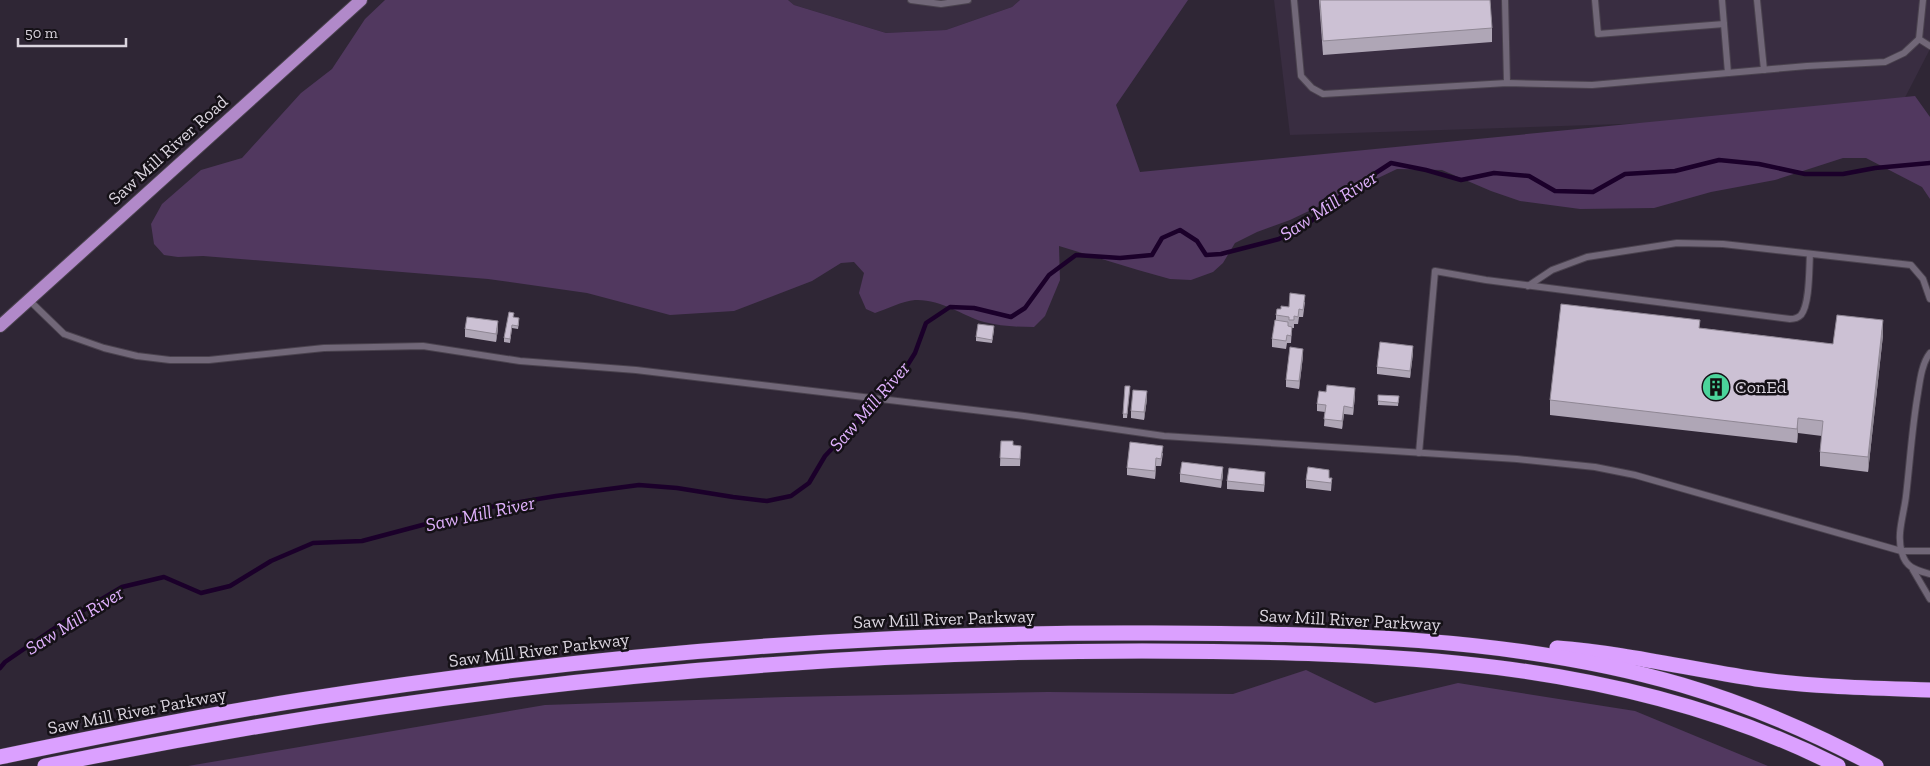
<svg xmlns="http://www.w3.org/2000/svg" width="1930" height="766" font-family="'Zilla Slab',serif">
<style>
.built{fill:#392d41}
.green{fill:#51385f}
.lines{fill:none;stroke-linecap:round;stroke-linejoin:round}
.stream{stroke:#1b002a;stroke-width:4.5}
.lane-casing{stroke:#4a424e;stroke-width:8}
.primary-casing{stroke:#4a424e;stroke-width:14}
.highway-casing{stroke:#4a424e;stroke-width:16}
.lane{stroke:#716778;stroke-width:6}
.primary{stroke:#b189c9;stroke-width:12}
.highway{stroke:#dba0ff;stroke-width:15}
.wall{fill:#afa6b6}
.shaded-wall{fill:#8f8794}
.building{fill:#ccc1d4;stroke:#8f8794}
.labels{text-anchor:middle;stroke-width:5;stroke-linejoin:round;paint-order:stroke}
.street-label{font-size:18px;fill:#dad4de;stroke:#151117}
.poi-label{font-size:18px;fill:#dad4de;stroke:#151117;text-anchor:start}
.water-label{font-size:19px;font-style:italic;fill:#dfb0fc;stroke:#151117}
</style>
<rect width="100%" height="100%" fill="#2f2635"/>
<g class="built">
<polygon points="788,0 1020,0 1012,7 946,30 886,33 794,5"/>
<polygon points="1274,0 1930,0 1930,49 1896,115 1290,135"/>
</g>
<g class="green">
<path d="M385 0H788L794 5 886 33 946 30 1012 7 1020 0H1188L1116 105 1140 172 1915 96 1930 117V199L1922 187 1866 158H1843L1775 180 1711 192 1654 208 1580 209 1520 201 1491 191 1442 170 1397 169 1290 220 1257 232 1235 243 1223 263 1213 272 1191 280 1170 279 1138 270 1059 246 1060 280 1045 316 1034 327C1017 327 1000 326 984 322 961 315 941 299 915 300 902 301 887 309 875 313L866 309 859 293 864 273 854 262 841 263 812 281 734 311 670 315 587 293 488 279 203 256 178 257 164 255 154 244 151 224 162 204 201 170 242 158 301 93 332 69 365 19Z"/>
<polygon points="1306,670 1375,703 1458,683 1635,711 1768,766 188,766 545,705 787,697 1048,692 1233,694"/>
</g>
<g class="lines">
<polyline class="stream" points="0,668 5,662 65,621 122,587 164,577 201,593 230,586 271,561 313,543 362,541 490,507 556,496 639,485 677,488 733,497 767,501 791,496 809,483 825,456 900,377 915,353 926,323 950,307 974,308 1011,317 1025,308 1049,275 1076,255 1120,258 1152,255 1162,238 1180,230 1197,241 1206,255 1221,254 1279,239 1311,221 1345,193 1391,163 1426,170 1461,180 1494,173 1529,176 1555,191 1593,192 1625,174 1675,171 1719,160 1759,164 1805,174 1843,174 1875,168 1930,163"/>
<defs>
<g id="lane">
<polyline points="911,0 941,4 968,0"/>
<polyline points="1294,0 1301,76 1312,88 1323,94 1507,83 1592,85 1807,66 1885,62 1904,53 1919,39"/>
<polyline points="1505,0 1507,83"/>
<polyline points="1595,0 1598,34 1724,24"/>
<polyline points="1722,0 1728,73"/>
<polyline points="1757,0 1764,70"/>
<polyline points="1923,0 1919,39 1930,46"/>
<polyline points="1528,286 1552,270 1587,257 1677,243 1723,244 1911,265 1923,279 1930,299"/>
<polyline points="29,300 64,334 104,348 137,356 170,360 209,360 324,348 423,346 520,361 636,370 1024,416 1164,436 1517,459 1595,467 1635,475 1901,551 1930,551"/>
<path d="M1930 353C1922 363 1920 380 1918 393 1912 427 1910 462 1906 496 1904 514 1896 535 1902 553 1906 568 1916 570 1930 574"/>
<path d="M1419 453 1435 271 1486 280 1790 319C1794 319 1798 318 1801 315 1810 304 1809 268 1810 254"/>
<polyline points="1913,570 1930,599"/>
</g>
<polyline id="primary" points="0,326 361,0"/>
<g id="highway">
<path d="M1557 648C1624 653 1689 669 1756 679 1813 687 1872 688 1930 690"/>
<path d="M0 757C100 736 200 716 301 700 579 656 860 632 1141 633 1322 634 1507 634 1682 685 1750 705 1814 733 1876 766"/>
<path d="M45 766C407 692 773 651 1142 651 1379 652 1622 656 1838 766"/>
</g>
</defs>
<use href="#lane" class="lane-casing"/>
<use href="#primary" class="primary-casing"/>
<use href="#highway" class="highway-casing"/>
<use href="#lane" class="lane"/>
<use href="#primary" class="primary"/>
<use href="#highway" class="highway"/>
</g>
<g class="wall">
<polygon points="1319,0 1490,0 1492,28 1492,42 1323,55"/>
<polygon points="1305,302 1303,317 1299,317 1298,324 1294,324 1294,328 1292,328 1291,343 1287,343 1286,349 1272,347 1272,339 1276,321 1276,315 1281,309"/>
<polygon points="514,317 519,322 518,329 512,328 510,343 504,342 504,338"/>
<polygon points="1700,328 1833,344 1883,335 1868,472 1820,466 1820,452 1822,436 1798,433 1797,443 1550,415 1550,400"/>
<polygon points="465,329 498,329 496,342 465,337"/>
<polygon points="994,330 992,343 976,341 976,337"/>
<polygon points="1413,353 1410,378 1377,374 1377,367"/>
<polygon points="1303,356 1299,389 1286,387 1286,380"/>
<polygon points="1130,386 1127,418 1123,418 1123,414"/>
<polygon points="1378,395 1399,396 1398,406 1378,405"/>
<polygon points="1355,396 1353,415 1344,414 1342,429 1324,426 1325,412 1317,411 1317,404"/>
<polygon points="1147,399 1144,420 1131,418 1131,411"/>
<polygon points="1001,441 1013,445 1021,446 1020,466 1000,466"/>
<polygon points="1163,453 1161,466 1156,466 1155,479 1127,475 1127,468"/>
<polygon points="1180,474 1223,475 1221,488 1180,482"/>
<polygon points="1332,478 1331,491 1306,488 1306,480"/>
<polygon points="1265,480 1264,492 1227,489 1227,481"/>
</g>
<g class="shaded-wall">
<polygon points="1883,320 1883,335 1868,472 1868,457"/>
<polygon points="498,321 498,329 496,342 496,334"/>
<polygon points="1413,346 1413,353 1410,378 1410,371"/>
<polygon points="1303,349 1303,356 1299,389 1299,381"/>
<polygon points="1355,388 1355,396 1353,415 1353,408"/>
<polygon points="1147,391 1147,399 1144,420 1144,412"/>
<polygon points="1344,406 1344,414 1342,429 1342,421"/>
<polygon points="1798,418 1798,433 1797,443 1797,429"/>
<polygon points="1156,458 1156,466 1155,479 1155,471"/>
<polygon points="1223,467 1223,475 1221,488 1221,480"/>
</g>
<g class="building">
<polygon points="1320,0 1490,0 1492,28 1323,41"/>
<polygon points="1290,293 1305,295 1303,310 1299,309 1298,317 1294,316 1294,320 1289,320 1289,317 1276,315 1277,309 1281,309 1281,306 1289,307"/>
<polygon points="1561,304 1700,320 1699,328 1833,344 1837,315 1883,320 1868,457 1820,452 1823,421 1798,418 1797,429 1550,400"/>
<polygon points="509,312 514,313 513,317 519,318 518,326 512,325 510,339 504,338"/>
<polygon points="467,317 498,321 496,334 465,329"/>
<polygon points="1275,320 1288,322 1288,326 1292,327 1291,336 1287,335 1286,341 1272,339"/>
<polygon points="978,324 994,326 992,340 976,337"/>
<polygon points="1380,342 1413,346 1410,371 1377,367"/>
<polygon points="1290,347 1303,349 1299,381 1286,380"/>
<polygon points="1327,385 1355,388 1353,408 1344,406 1342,421 1324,419 1326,405 1317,404 1319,391 1326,392"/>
<polygon points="1125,386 1130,386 1127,414 1123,414"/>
<polygon points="1133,390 1147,391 1144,412 1131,411"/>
<polygon points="1378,395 1399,396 1398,403 1378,401"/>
<polygon points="1001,441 1013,441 1013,445 1021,446 1020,459 1000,458"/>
<polygon points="1130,442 1163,446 1161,459 1156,458 1155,471 1127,468"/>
<polygon points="1182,462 1223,467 1221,480 1180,474"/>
<polygon points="1308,467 1329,470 1329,478 1332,478 1331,483 1306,480"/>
<polygon points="1229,468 1265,472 1264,485 1227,481"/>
</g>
<defs>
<symbol id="building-disc" viewBox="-11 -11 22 22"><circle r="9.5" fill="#4bd49b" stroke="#151117"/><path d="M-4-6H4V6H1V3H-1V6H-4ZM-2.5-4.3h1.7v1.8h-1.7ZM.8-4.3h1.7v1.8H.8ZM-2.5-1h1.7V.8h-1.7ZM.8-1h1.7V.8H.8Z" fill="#111"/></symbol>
</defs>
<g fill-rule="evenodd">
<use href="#building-disc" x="1700" y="371" width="32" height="32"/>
</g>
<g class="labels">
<g class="street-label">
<text transform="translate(168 150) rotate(-42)" y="6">Saw Mill River Road</text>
<text transform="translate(944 619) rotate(-2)" y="6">Saw Mill River Parkway</text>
<text transform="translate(1350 620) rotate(3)" y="6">Saw Mill River Parkway</text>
<text transform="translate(539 650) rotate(-7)" y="6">Saw Mill River Parkway</text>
<text transform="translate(137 711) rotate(-11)" y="6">Saw Mill River Parkway</text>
</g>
<g class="poi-label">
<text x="1735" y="393">ConEd</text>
</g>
<g class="water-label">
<text transform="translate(1328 205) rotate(-33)" y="7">Saw Mill River</text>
<text transform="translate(869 406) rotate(-49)" y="7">Saw Mill River</text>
<text transform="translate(480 513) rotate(-12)" y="7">Saw Mill River</text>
<text transform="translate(74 620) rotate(-32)" y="7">Saw Mill River</text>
</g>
</g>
<path d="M18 38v8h108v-8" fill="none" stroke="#dad4de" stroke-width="2.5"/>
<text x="25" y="38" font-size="15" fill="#dad4de" stroke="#151117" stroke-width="4" paint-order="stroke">50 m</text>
</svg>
